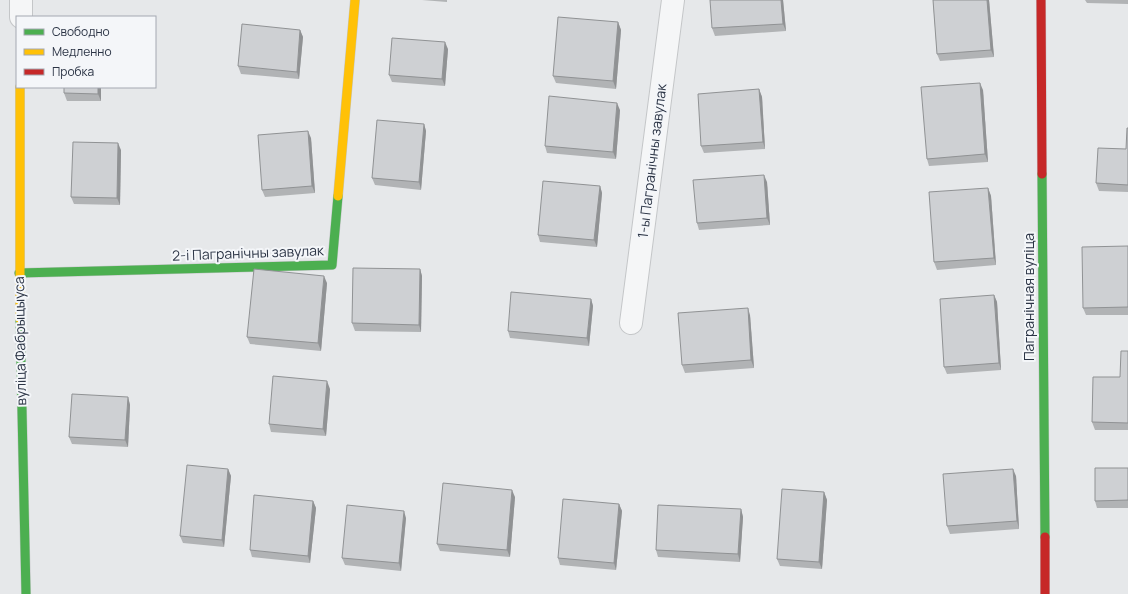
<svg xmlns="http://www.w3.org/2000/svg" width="1128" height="594" font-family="Manrope,sans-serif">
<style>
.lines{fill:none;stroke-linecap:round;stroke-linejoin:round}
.street-casing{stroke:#c4c6c8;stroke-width:24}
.fast-casing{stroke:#c4c6c8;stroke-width:10}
.slow-casing{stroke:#c4c6c8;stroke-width:10}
.jam-casing{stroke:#c4c6c8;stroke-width:10}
.street{stroke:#f5f6f7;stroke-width:22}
.fast{stroke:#4caf50;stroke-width:9}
.slow{stroke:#ffc107;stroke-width:9}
.jam{stroke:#c62828;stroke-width:9}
.wall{fill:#b1b3b5}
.shaded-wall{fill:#909294}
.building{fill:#ced0d3;stroke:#909294}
.labels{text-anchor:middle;stroke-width:4;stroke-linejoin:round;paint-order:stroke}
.street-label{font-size:14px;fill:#2b3445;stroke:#f4f6f9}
</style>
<rect width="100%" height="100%" fill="#e6e8ea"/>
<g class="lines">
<defs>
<g id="street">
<polyline points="21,17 21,0"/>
<polyline points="631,323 673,0"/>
</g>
<g id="fast">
<polyline points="1042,174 1045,537"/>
<polyline points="19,273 332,265 338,196"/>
<polyline points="20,319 26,594"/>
</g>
<g id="slow">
<polyline points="20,87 20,319"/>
<polyline points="338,196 355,0"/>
</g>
<g id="jam">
<polyline points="1041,0 1042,174"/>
<polyline points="1045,537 1045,594"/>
</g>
</defs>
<use href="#street" class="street-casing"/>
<use href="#fast" class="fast-casing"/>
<use href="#slow" class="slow-casing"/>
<use href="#jam" class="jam-casing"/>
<use href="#street" class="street"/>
<use href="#fast" class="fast"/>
<use href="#slow" class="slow"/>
<use href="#jam" class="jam"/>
</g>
<g class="wall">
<polygon points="422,0 447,0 447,2"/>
<polygon points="783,0 786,31 715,36 712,28"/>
<polygon points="933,0 989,0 994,57 940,61 937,54"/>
<polygon points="1085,0 1128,0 1128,4 1087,3"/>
<polygon points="618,22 621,30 616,89 556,83 553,76"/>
<polygon points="300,30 303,37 299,79 241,74 238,66"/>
<polygon points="448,49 445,86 392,82 389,75"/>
<polygon points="64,87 101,87 101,101 67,101 64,93"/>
<polygon points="759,89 762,97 765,149 704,153 701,146"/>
<polygon points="983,90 988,162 929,166 927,159"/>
<polygon points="620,110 616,159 547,153 545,146"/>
<polygon points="424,124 426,131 421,190 375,185 372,178"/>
<polygon points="1128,128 1128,192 1099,191 1096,183 1126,149"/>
<polygon points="311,138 315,193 265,197 262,190"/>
<polygon points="121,150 120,205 74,204 71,197"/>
<polygon points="767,182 770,225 699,230 697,223"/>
<polygon points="600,186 602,193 597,247 540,242 538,235"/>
<polygon points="988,188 991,196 996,265 937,270 934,262"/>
<polygon points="1128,246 1128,315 1086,315 1083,308"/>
<polygon points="420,269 422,276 421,332 355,331 352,323"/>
<polygon points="327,283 321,351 250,344 247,337"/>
<polygon points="994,295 997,302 1001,370 947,374 944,367"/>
<polygon points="591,299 593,306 589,346 510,338 508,331"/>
<polygon points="750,315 754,368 685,373 682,365"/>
<polygon points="1128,351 1128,430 1095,430 1092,422 1120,377"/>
<polygon points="330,389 326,436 271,432 269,424"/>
<polygon points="128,397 130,405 128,447 72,444 69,437"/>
<polygon points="1128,468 1128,508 1097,508 1095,501"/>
<polygon points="228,469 231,476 224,547 183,543 180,536"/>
<polygon points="1016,476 1019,529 950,534 947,526"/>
<polygon points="824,492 827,500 822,569 780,566 777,559"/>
<polygon points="515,497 510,557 440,551 437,544"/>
<polygon points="313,501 316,508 310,563 252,557 250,550"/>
<polygon points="619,504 622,511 616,570 560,565 558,558"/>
<polygon points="741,509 743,517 740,562 658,557 656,550"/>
<polygon points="406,518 401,571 345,565 342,558"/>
</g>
<g class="shaded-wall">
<polygon points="781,0 783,0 786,31 783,24"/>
<polygon points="987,0 989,0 994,57 991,50"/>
<polygon points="618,22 621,30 616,89 613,81"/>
<polygon points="300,30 303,37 299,79 297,72"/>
<polygon points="445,42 448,49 445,86 442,79"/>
<polygon points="980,83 983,90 988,162 985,154"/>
<polygon points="98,87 101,87 101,101 98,94"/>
<polygon points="759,89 762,97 765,149 763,142"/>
<polygon points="617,103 620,110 616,159 613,152"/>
<polygon points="424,124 426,131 421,190 419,182"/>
<polygon points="308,131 311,138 315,193 312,186"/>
<polygon points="118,143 121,150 120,205 117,198"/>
<polygon points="764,175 767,182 770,225 767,218"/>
<polygon points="600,186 602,193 597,247 594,240"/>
<polygon points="988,188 991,196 996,265 994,258"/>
<polygon points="420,269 422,276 421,332 419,325"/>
<polygon points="324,276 327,283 321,351 318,343"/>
<polygon points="994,295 997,302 1001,370 999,363"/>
<polygon points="591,299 593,306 589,346 587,338"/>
<polygon points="748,308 750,315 754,368 751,360"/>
<polygon points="327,381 330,389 326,436 323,429"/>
<polygon points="128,397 130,405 128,447 125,440"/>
<polygon points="228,469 231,476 224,547 222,540"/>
<polygon points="1013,469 1016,476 1019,529 1017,521"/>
<polygon points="512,490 515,497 510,557 507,550"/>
<polygon points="824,492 827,500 822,569 819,562"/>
<polygon points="313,501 316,508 310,563 308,556"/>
<polygon points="619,504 622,511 616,570 614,563"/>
<polygon points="741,509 743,517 740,562 738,554"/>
<polygon points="404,511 406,518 401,571 399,563"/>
</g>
<g class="building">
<polygon points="710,0 781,0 783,24 712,28"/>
<polygon points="933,0 987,0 991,50 937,54"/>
<polygon points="558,17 618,22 613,81 553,76"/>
<polygon points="242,24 300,30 297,72 238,66"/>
<polygon points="392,38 445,42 442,79 389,75"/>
<polygon points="980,83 985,154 927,159 921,87"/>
<polygon points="64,87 98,87 98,94 64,93"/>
<polygon points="759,89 763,142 701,146 698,94"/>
<polygon points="549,96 617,103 613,152 545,146"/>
<polygon points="377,120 424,124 419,182 372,178"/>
<polygon points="1127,128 1128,128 1128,185 1096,183 1098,148 1126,149"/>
<polygon points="308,131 312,186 262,190 258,135"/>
<polygon points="73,142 118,143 117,198 71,197"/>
<polygon points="764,175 767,218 697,223 693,180"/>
<polygon points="543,181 600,186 594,240 538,235"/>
<polygon points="988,188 994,258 934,262 929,192"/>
<polygon points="1128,246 1128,307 1083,308 1082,247"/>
<polygon points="353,268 420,269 419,325 352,323"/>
<polygon points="254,269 324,276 318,343 247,337"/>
<polygon points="511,292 591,299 587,338 508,331"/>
<polygon points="994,295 999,363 944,367 940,299"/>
<polygon points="748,308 751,360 682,365 678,313"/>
<polygon points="1121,351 1128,351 1128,423 1092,422 1093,377 1120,377"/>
<polygon points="273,376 327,381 323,429 269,424"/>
<polygon points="72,394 128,397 125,440 69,437"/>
<polygon points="187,465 228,469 222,540 180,536"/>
<polygon points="1095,468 1128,468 1128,500 1095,501"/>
<polygon points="1013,469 1017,521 947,526 943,474"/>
<polygon points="443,483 512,490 507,550 437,544"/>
<polygon points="782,489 824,492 819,562 777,559"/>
<polygon points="254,495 313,501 308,556 250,550"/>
<polygon points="563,499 619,504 614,563 558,558"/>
<polygon points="347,505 404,511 399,563 342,558"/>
<polygon points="658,505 741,509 738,554 656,550"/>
</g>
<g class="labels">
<g class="street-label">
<text transform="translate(652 161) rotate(-83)" y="5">1-ы Пагранічны завулак</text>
<text transform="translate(248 253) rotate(-2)" y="5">2-і Пагранічны завулак</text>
<text transform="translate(1029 297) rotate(-90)" y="5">Пагранічная вуліца</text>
<text transform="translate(20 341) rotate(-91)" y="5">вуліца Фабрыцыуса</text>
</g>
</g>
<rect x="16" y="16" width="140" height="72" fill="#f4f6f9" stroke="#a4a8b1"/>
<rect x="24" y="29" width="20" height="6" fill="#4caf50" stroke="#a4a8b1"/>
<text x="52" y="36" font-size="12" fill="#2b3445">Свободно</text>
<rect x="24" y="49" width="20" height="6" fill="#ffc107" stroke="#a4a8b1"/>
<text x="52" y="56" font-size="12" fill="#2b3445">Медленно</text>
<rect x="24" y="69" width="20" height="6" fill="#c62828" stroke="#a4a8b1"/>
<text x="52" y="76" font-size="12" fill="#2b3445">Пробка</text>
</svg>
